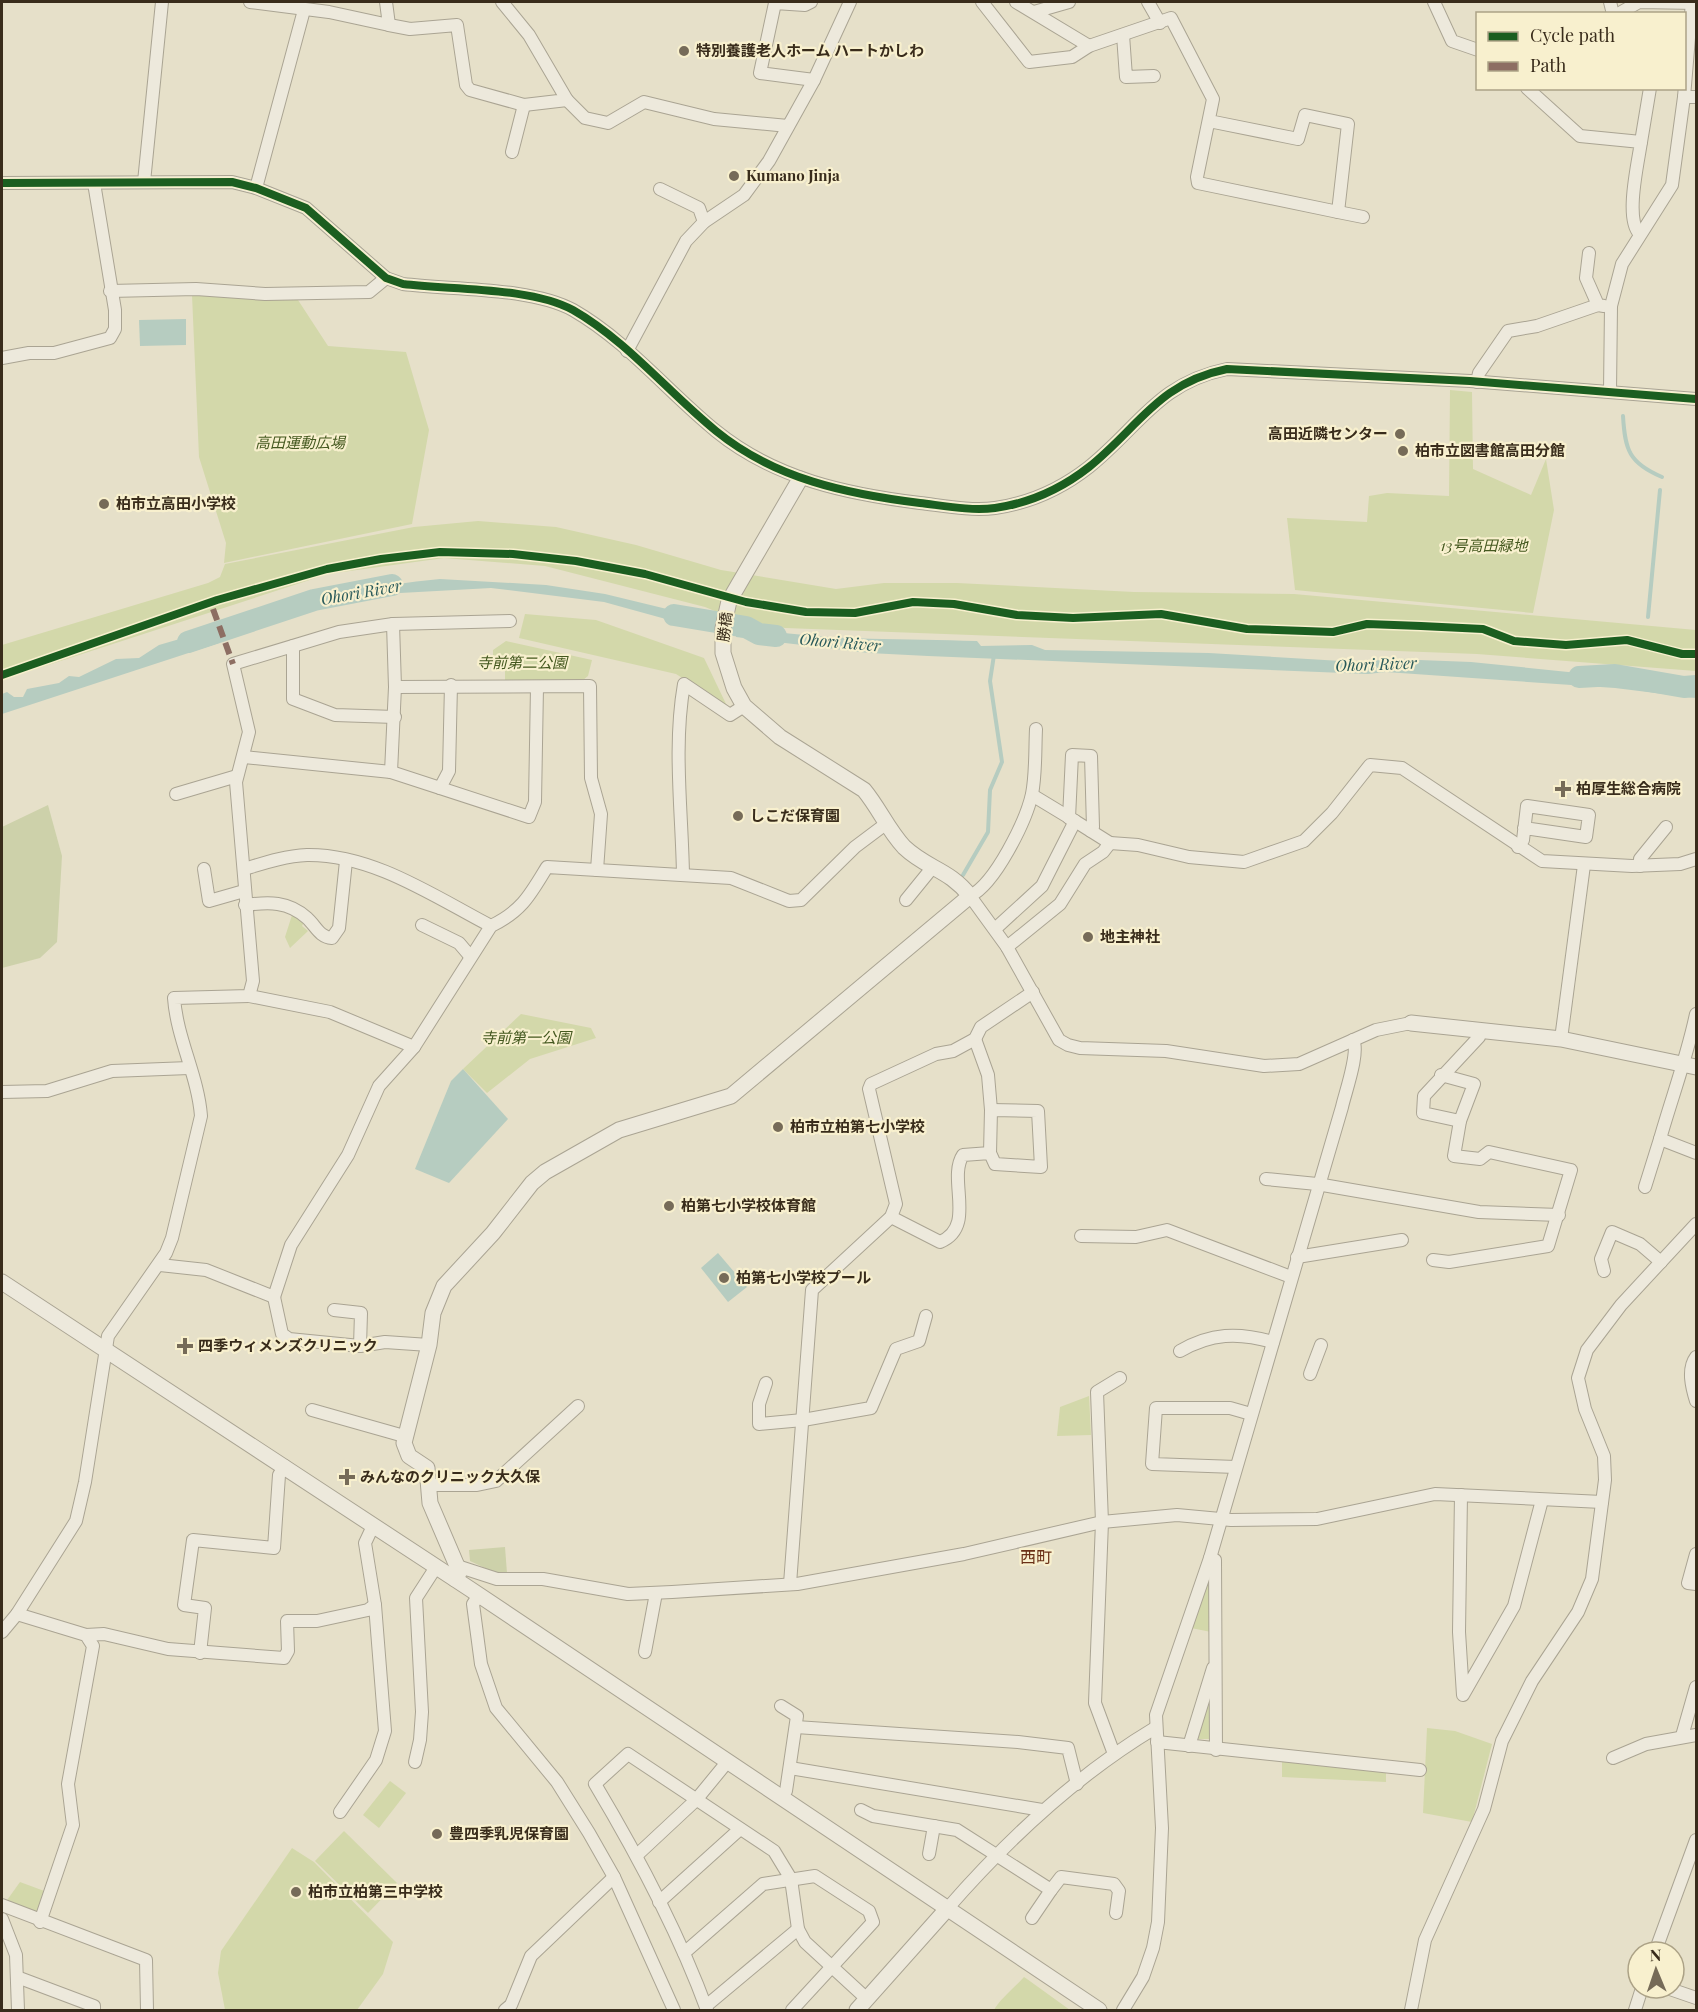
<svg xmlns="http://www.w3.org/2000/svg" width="1698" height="2012" font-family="'Playfair Display','Noto Sans JP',serif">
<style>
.green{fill:#d3d8aa}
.cemetery{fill:#cdd1aa}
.water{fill:#b6ccc0}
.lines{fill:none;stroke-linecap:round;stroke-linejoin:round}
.stream{stroke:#b6ccc0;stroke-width:4}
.river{stroke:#b6ccc0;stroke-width:22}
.minor-casing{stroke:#aaa493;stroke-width:14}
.tertiary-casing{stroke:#aaa493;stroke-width:17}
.minor{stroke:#ede9dc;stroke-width:12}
.tertiary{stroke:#ede9dc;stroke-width:15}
.quiet{stroke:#8d6e63;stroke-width:6;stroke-dasharray:12 6;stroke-linecap:butt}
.cycleway-casing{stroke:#f8f0ce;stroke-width:11}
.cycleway{stroke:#1b5e20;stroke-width:8}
.poi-dot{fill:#766b58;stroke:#f8f0ce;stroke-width:2}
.labels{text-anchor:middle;stroke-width:4.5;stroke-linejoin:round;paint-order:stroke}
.poi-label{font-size:15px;font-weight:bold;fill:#392c1b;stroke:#f8f0ce;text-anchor:start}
.park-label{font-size:15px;font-style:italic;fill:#44581f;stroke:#f8f0ce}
.street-label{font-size:15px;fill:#392c1b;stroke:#f8f0ce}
.water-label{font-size:16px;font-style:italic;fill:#28595a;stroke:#f8f0ce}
.neighbourhood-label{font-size:16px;fill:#6a3016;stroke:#f8f0ce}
</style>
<rect width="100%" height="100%" fill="#e6e0c9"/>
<g class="green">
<polygon points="192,295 298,300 328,346 406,352 429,430 412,524 224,563 226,543 199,457"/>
<polygon points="1450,390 1472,392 1473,469 1531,495 1546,459 1554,510 1533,613 1295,590 1287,518 1367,522 1369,496 1387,493 1449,496"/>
<polygon points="478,521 556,527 636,545 721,570 836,589 884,583 957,583 1134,592 1294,594 1696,630 1696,671 1477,654 785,628 734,619 705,607 545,566 444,558 328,574 2,680 2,645 208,583 220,577 225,564 414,527"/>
<polygon points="525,614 596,620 704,658 727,706 676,674 519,638"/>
<polygon points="506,641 592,660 588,676 583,680 505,681 505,668 493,668 493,650"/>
<polygon points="293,912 304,922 302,926 308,931 290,948 285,937"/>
<polygon points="521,1014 591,1028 596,1038 530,1059 487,1093 463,1069"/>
<polygon points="1089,1396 1091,1435 1057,1436 1060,1407"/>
<polygon points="1210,1571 1216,1633 1191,1628"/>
<polygon points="1212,1686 1211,1739 1198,1739"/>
<polygon points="1427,1728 1455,1731 1492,1744 1472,1822 1423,1813"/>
<polygon points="1282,1760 1386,1770 1386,1782 1282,1777"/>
<polygon points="390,1781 406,1793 379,1828 363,1815"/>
<polygon points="344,1831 397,1883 368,1913 315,1861"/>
<polygon points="292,1848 314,1862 393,1942 383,1974 357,2010 225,2010 218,1973 221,1951"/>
<polygon points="20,1882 47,1892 40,1912 31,1915 5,1903"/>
<path d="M1024 1977 1027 1979 1070 2010H994C999 2000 1015 1987 1024 1977Z"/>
</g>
<g class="cemetery">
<polygon points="48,805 62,856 57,942 40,958 2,968 2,827"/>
<polygon points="505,1547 507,1573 498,1574 470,1561 469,1550"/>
</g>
<g class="water">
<polygon points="186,319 186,345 140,346 139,320"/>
<path d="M440 579 546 585 605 594 704 618 702 629 604 602 491 588 382 594 280 618 231 635 227 625C297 602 367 586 440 579Z"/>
<path d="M737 625C817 642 897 638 977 641L981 646 1032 645 1045 650 1209 653 1358 662 1393 659 1471 662 1696 685V698L1615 688 1386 672 1368 674 928 656 869 653 736 637Z"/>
<polygon points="214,629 219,643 2,714 2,694 7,692 14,697 23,697 27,689 59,683 69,676 79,677 116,659 139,658 159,645"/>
<polygon points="463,1069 508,1119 449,1183 415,1169 451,1081"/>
<polygon points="718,1253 747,1287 728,1302 701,1268"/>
</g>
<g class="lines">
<g class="stream">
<path d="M1623 416C1625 450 1629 463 1662 477"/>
<polyline points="1648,617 1660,490"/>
<polyline points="963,875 988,832 990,790 1002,762 990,681 994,655"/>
</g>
<g class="river">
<polyline points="674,615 746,627 759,634 776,636"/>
<polyline points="188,642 314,600 392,585"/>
<polyline points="1579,677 1615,675 1684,687 1696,686"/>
</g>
<defs>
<g id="minor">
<polyline points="250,2 329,12 389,25 386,2"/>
<polyline points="811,2 805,5 775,3 760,73 814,80"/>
<polyline points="982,2 1029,62 1072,57 1089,46 1171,18 1213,99 1197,177 1198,183 1338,212 1348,124 1305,115 1298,139 1209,121"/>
<polyline points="1016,2 1089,46"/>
<polyline points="1148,2 1160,23"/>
<polyline points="1434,2 1452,41 1478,50"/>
<polyline points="1610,2 1613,14"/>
<polyline points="1034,12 1069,2"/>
<polyline points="1618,14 1639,2 1696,3"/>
<polyline points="389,25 410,29 457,25 466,85 470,90 524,105 567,100 529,35 502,2"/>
<polyline points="1123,35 1126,77 1154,76"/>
<path d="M1527 88 1580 136 1641 142C1638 163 1625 218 1639 233"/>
<polyline points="1684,97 1696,97"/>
<polyline points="567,100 585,118 608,123 644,102 714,119 788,126"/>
<polyline points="1641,142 1650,88"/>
<polyline points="512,152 524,105"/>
<polyline points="144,182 162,2"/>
<path d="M2 183 232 182 256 188 306 208 386 278 403 284C452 290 531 287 573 310 627 341 668 392 716 431 775 479 847 494 920 503 945 506 971 511 995 508 1030 503 1061 489 1089 467 1139 427 1158 383 1227 369L1470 381 1696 399"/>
<polyline points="256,188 304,10"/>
<polyline points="660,189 699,208 704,222"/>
<polyline points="1338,212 1363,217"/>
<polyline points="1589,253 1586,278 1598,305 1604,306"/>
<polyline points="110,291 196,289 265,294 369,292 386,278"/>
<polyline points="627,351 686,241 704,222 744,195 769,161 814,80 850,2"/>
<polyline points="2,358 29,353 54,353 110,338 115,329 115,310 94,183"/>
<polyline points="1477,382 1479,373 1508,331 1537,326 1598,305"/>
<polyline points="1610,391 1611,306 1622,264 1672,185 1684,97 1692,2"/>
<polyline points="293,646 293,699 335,715 395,717"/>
<polyline points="395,687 590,686 591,778 601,814 597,870"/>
<path d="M1036 729C1035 750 1036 774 1032 794 1026 821 995 884 970 896L1007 947 1059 1040 1068 1045 1080 1048 1166 1051 1264 1066 1299 1064 1376 1030 1411 1023"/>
<polyline points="244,757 391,772 529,817 535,802 537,687"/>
<polyline points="391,772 395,687 393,624"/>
<polyline points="440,788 449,771 451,685"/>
<polyline points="176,794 237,776"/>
<polyline points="1069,818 1072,755 1091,756 1093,827 1091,831"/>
<polyline points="1110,843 1138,845 1189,857 1244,862 1304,841 1332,813 1370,765 1402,768 1542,861 1632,866 1680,864 1696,859"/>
<polyline points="1518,847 1523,840 1527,806 1589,815 1586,837 1524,828"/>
<polyline points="1640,866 1640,859 1666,827"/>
<polyline points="204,869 209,901 244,891"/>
<path d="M244 869C264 863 285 856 307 855 373 854 435 897 491 926"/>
<path d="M683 875C682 812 673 747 684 684L730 715 744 706"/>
<polyline points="906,900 932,868"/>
<path d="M245 905C269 902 288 901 307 918 316 926 319 937 332 938L339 928 346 861"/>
<polyline points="422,925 459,943 470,956"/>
<polyline points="995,929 1042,886 1075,821 1032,795"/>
<polyline points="1007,947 1060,904 1085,864 1103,852 1110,843 1075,821"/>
<polyline points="249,996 330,1012 414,1047"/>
<path d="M1696 1014C1687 1057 1672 1097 1660 1139L1696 1153"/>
<polyline points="975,1039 988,1075 991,1110"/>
<polyline points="1561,1039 1584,865"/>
<polyline points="2,1092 47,1091 112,1071 189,1068"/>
<polyline points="1460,1121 1423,1113 1424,1096 1479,1037 1479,1030"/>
<polyline points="1266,1179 1317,1184 1479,1212 1559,1215"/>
<polyline points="1645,1187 1660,1139"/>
<path d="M891 1217 940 1242C977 1227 947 1179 963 1155L990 1153 995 1164 1041 1167 1038 1111 991 1110 990 1153"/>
<polyline points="1081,1236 1136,1237 1167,1230 1291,1277"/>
<polyline points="1297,1257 1402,1240"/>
<polyline points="1433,1260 1449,1262 1548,1246 1571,1170 1489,1152 1480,1159 1454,1156 1460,1121 1474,1084 1441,1075"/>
<path d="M160 1265 206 1270 274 1297 291 1245 348 1155 379 1086 414 1047 491 926C522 911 530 895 547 867L731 878 789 901 801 900 855 847 887 823"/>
<polyline points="1604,1271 1601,1259 1612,1232 1640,1244 1661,1262"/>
<polyline points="274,1297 282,1334 289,1339 360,1346 385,1342 429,1345"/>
<polyline points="334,1310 361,1313 360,1346"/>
<path d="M1180 1351C1211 1333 1238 1332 1273 1342"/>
<path d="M1696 1357C1687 1369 1692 1388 1696 1401"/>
<polyline points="1310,1374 1321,1345"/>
<polyline points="766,1383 759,1404 759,1424 803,1420 871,1408 896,1349 919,1341 926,1316"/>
<polyline points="312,1410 404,1436"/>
<polyline points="1236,1467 1152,1464 1156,1408 1230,1408 1251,1414"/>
<polyline points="429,1485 477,1485 496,1481 578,1406"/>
<polyline points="1461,1495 1459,1632 1463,1695 1514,1606 1542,1500"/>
<polyline points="1696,1554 1688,1583 1696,1584"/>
<polyline points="1210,1558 1215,1560 1216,1750"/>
<polyline points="457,1566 497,1579 543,1579 628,1594 672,1592 797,1584 964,1554 1102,1522 1177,1515 1231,1520 1317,1519 1435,1494 1602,1502"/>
<polyline points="790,1584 812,1290 891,1217 896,1204 869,1089 871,1084 936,1054 953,1051 975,1039 981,1027 1033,992"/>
<polyline points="479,1595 473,1604 481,1664 496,1708 557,1782 589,1833 614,1877 674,2010"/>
<polyline points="17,1614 86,1635 93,1646 68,1784 73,1825 40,1922"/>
<path d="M2 1632 17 1614 76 1521 85 1482 108 1336 166 1253 172 1238 201 1116C198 1076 177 1039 174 998L249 996 253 981 236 782 249 732 233 664 339 632 393 624 510 621"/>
<polyline points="86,1635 104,1634 168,1649 284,1658 288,1651 287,1621 317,1621 368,1610 375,1605"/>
<polyline points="645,1652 656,1593"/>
<polyline points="200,1653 205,1608 184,1605 193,1540 274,1548 279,1475 285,1466"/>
<polyline points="781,1706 797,1716 786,1791 781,1797"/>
<polyline points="796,1727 1018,1742 1068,1748 1077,1784"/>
<polyline points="1682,1736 1696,1687"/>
<polyline points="1157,1742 1420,1770"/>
<polyline points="1189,1746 1213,1668"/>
<polyline points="1114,1754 1095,1703 1102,1522 1097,1392 1120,1378"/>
<polyline points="1613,1758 1646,1744 1696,1735"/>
<polyline points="415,1762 420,1740 422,1712 416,1598 436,1567"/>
<polyline points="790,1768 1042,1810"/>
<polyline points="861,1810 873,1816 957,1830 1051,1890 1061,1877 1114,1884 1119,1891 1116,1913"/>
<polyline points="340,1812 376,1760 385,1731 375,1605 365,1543 373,1526"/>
<polyline points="929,1854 934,1826"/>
<polyline points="637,1855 696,1800 728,1761"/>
<polyline points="659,1902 740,1829"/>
<polyline points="2,1905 146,1960 147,2010"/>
<path d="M947 1909C1008 1839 1075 1776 1155 1728"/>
<polyline points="1032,1918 1051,1890"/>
<polyline points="2,1919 16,1955 18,2010"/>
<polyline points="1655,1952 1696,1840"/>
<polyline points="684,1953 763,1884 815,1876 869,1911 873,1922 792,2010"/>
<polyline points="17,1977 94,2006 94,2010"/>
<polyline points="1667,1988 1696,1998"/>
<polyline points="706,2006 798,1929"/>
<polyline points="505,2010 511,2005 531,1956 614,1877"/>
<path d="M707 2010C678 1931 638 1856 595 1784L628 1754 774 1851 791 1879 798 1929 805 1942 867 1999"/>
<path d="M1123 2010 1143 1977 1153 1948 1158 1922 1162 1828 1156 1715 1210 1558 1342 1107C1345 1093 1360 1052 1353 1040"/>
<polyline points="1411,2010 1425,1940 1484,1809 1502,1741 1532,1681 1578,1612 1592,1579 1605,1480 1604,1456 1585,1409 1578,1378 1587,1350 1621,1305 1696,1224"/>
<polyline points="1635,2010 1642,1988"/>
</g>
<g id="tertiary">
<polyline points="1411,1023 1561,1039 1696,1067"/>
<polyline points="2,1282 470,1589 1099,2010"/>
<path d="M455 1579 459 1573 457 1566 430 1503 427 1468 409 1456 404 1443 429 1345 433 1313 444 1286 493 1233 532 1183 545 1172 619 1130 731 1096 970 896C949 869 927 869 904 847 888 830 879 808 864 790L780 737 744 706 734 688 723 653V628L729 601 800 479"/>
<polyline points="857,2010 947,1909"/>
</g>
</defs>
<use href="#minor" class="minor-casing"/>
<use href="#tertiary" class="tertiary-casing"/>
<use href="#minor" class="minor"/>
<use href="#tertiary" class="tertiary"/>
<polyline class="quiet" points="213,609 233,664"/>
<defs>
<g id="cycleway">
<path d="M2 183 232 182 256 188 306 208 386 278 403 284C452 290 531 287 573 310 627 341 668 392 716 431 775 479 847 494 920 503 945 506 971 511 995 508 1030 503 1061 489 1089 467 1139 427 1158 383 1227 369L1470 381 1696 399"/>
<polyline points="2,675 217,600 327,569 381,559 440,552 513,554 576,561 645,574 746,602 806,612 855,613 913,602 954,604 1017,615 1073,618 1161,614 1247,629 1333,632 1367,624 1421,626 1483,629 1514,641 1566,645 1627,640 1682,654 1696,654"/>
</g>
</defs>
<use href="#cycleway" class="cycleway-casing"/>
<use href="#cycleway" class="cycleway"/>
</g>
<g class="poi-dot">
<circle cx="684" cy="51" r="6"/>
<circle cx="734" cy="176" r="6"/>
<circle cx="1400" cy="434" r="6"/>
<circle cx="1403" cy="451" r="6"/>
<circle cx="104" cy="504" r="6"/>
<path d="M1560 780h6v6h6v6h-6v6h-6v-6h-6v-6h6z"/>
<circle cx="738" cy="816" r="6"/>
<circle cx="1088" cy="937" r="6"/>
<circle cx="778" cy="1127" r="6"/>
<circle cx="669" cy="1206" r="6"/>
<circle cx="724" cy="1278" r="6"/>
<path d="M182 1337h6v6h6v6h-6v6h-6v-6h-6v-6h6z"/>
<path d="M344 1468h6v6h6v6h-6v6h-6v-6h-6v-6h6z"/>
<circle cx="437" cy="1834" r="6"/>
<circle cx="296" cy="1892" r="6"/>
</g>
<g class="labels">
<g class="poi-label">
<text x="696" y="56">特別養護老人ホーム ハートかしわ</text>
<text x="746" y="181">Kumano Jinja</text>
<text x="1388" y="439" text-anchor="end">高田近隣センター</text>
<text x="1415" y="456">柏市立図書館高田分館</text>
<text x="116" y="509">柏市立高田小学校</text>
<text x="1576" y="794">柏厚生総合病院</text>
<text x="750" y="821">しこだ保育園</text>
<text x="1100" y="942">地主神社</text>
<text x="790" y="1132">柏市立柏第七小学校</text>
<text x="681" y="1211">柏第七小学校体育館</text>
<text x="736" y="1283">柏第七小学校プール</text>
<text x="198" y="1351">四季ウィメンズクリニック</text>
<text x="360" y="1482">みんなのクリニック大久保</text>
<text x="449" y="1839">豊四季乳児保育園</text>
<text x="308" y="1897">柏市立柏第三中学校</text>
</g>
<g class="park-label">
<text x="300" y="448">高田運動広場</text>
<text x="1484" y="551">13号高田緑地</text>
<text x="522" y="668">寺前第二公園</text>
<text x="526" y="1043">寺前第一公園</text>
</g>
<g class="street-label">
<text transform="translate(725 627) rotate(-83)" y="5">勝橋</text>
</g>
<g class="water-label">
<text transform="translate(361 592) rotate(-10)" y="6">Ohori River</text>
<text transform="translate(840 642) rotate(5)" y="6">Ohori River</text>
<text transform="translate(1376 664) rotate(-2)" y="6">Ohori River</text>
</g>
<g class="neighbourhood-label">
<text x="1036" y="1563">西町</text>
</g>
</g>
<rect width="1698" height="2012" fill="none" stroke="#392c1b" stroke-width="6"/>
<rect x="1476" y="12" width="210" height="78" fill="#f8f0ce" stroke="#aca286" stroke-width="1.5"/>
<rect x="1488" y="32" width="30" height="9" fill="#1b5e20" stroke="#aca286" stroke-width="1.5"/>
<text x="1530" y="42" font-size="18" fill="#392c1b">Cycle path</text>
<rect x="1488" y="62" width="30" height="9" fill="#8d6e63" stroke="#aca286" stroke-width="1.5"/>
<text x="1530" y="72" font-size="18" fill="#392c1b">Path</text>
<g transform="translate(1656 1970) rotate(358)"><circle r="28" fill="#f8f0ce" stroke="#aca286" stroke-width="1.5"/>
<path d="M0-4.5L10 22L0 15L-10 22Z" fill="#766b58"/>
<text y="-9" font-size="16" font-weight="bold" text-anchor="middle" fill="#392c1b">N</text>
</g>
</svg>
